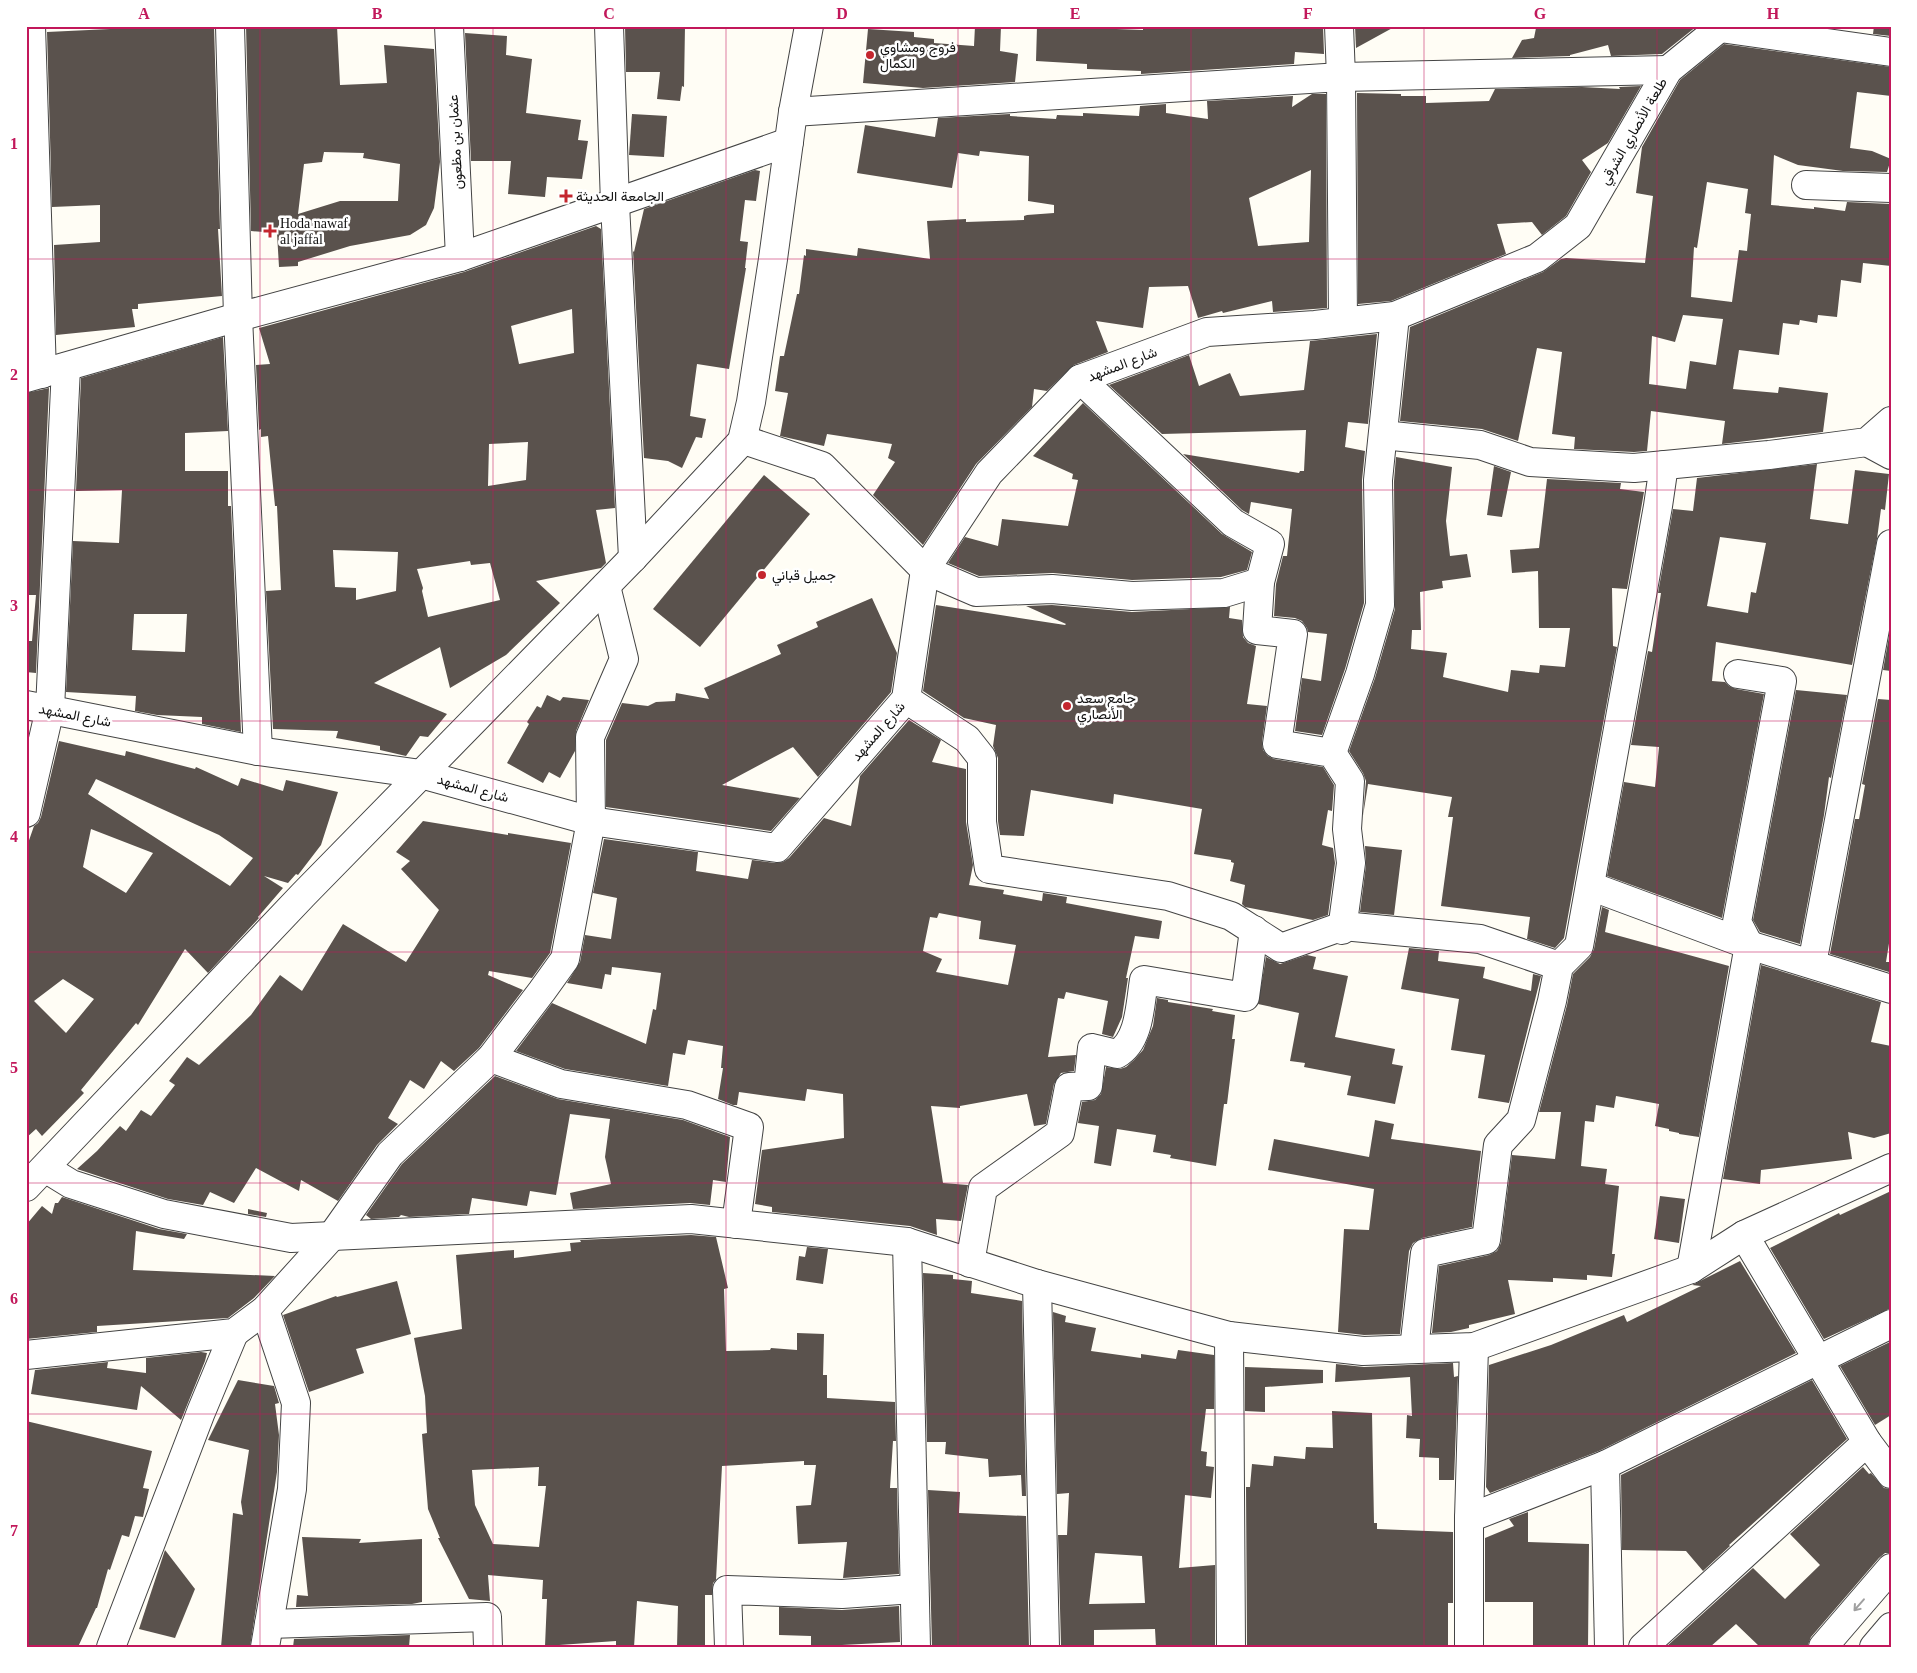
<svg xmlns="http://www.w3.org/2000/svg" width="1917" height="1673" font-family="'Times New Roman',Vazirmatn,serif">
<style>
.building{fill:#5a524d;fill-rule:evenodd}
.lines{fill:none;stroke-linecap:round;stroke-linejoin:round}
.minor-casing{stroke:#444;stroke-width:30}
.minor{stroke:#fff;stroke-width:28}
.oneway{stroke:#a0a0a0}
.grid{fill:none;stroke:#c2185b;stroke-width:1;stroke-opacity:0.55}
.poi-dot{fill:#c4262e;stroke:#fff;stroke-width:2}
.labels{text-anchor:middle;stroke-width:5;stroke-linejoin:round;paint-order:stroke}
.poi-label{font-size:14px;fill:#111;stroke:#fff;text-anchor:start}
.street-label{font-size:14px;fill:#111;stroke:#fff}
.neatline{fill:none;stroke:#c2185b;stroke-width:2}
.grid-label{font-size:16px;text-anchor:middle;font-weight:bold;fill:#c2185b}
</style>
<rect width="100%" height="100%" fill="#fffdf5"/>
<g class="building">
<polygon points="131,26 214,26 220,229 218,229 222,296 138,304 138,309 132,309 135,327 56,335 54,245 100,242 100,205 52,207 47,32 131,28"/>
<path d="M246 26H337L340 85 387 83 384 45 434 49 440 162 434 208 426 225 410 235 350 246 298 262V266L279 267 277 233 251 231ZM324 152 364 153 363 158 400 164 398 201H340L298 214 304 164 322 162Z"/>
<polygon points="625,26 685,26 684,87 682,86 680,101 657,99 660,72 626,72"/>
<polygon points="975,26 1001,26 1000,51 1018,54 1015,82 923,88 863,83 868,29 914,32 914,37 934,39 934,43 974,46"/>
<polygon points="1037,26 1143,30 1143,26 1323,26 1324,54 1295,52 1294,64 1141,74 1141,71 1087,69 1087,64 1036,61"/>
<polygon points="1355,26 1396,26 1356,48"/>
<polygon points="1547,26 1697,26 1662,54 1611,56 1608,45 1570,55 1570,56 1512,58 1522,40 1534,38 1536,28"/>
<polygon points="1874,26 1891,26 1891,36 1873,34"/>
<polygon points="465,33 507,36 506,55 532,59 526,113 581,120 578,140 588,141 582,179 547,177 545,197 508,194 511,161 471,161"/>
<path d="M1724 44 1891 67V96L1857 92 1850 148 1872 151 1891 159 1887 172 1843 171 1798 165 1774 155 1771 205 1814 209V207L1845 211 1847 202 1891 204V266L1863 263 1861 283 1841 280 1837 317 1818 315 1817 323 1800 320 1799 325 1783 323 1779 355 1739 350 1733 389 1778 393 1779 387 1828 393 1823 432 1722 444 1725 421 1651 411 1647 451 1634 452 1574 449 1575 437 1552 434 1562 352 1537 348 1518 441 1482 429 1400 421 1410 327 1543 272 1561 259 1566 258 1645 263 1653 196 1636 193 1642 147 1680 80ZM1707 182 1748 189 1745 213 1751 214 1747 251 1739 250 1732 302 1691 297 1694 247 1697 248ZM1683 315 1723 319 1716 365 1690 361 1686 389 1649 384 1652 336 1675 342Z"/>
<polygon points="1641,86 1608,143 1582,160 1591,172 1566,216 1542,235 1532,222 1497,224 1506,254 1391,301 1358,304 1357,93 1401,94 1401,96 1426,96 1426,103 1489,101 1495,89 1582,87 1620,89 1619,87"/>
<path d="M1312 94H1326L1327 308 1273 312 1272 301 1223 313 1222 311 1198 318 1188 286 1149 287 1143 328 1096 321 1108 352 1074 365 1047 391 1034 389 1032 407 976 464 923 545 873 495 895 462 888 458 892 444 827 434 824 446 780 436 788 393 775 391 780 356H784L797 294H799L804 255 806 256V249L857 256 858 248 930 259 927 221 966 219V222L1024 220V216L1027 215 1054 213V205L1028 201 1029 156 980 151 979 156 958 153 952 188 857 173 865 125 935 137 938 118 1010 114V116L1056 119 1057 115 1083 116V113L1139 116 1140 106 1166 104V113L1208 119 1207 101 1293 96 1292 107ZM1311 170 1309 242 1258 246 1249 198Z"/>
<polygon points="632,114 667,116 664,157 629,155"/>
<polygon points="755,170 760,171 756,201 745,200 740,241 748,242 745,268 746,268 729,369 697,364 690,416 706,419 702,438 696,437 682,468 668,461 644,458 633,251 634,252 644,209"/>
<path d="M596 226 601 229 615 508 596 510 606 563 601 568 536 581 560 603 506 655 450 688 440 647 374 683 447 714 428 737 420 736 406 756 380 750V746L336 738 338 731 273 729 266 591 281 590 277 506H275L268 436 261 437V429L259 430 256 365 270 364 259 328 464 272ZM572 309 574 353 519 364 511 326ZM528 442 526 480 488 486 489 444ZM333 550 398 552 396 591 356 600V588L335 587ZM470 561 471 565 490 563 500 600 428 617 422 591 423 588 417 569Z"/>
<polygon points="1377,334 1368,424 1348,422 1345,447 1365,451 1362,480 1364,603 1345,669 1322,735 1295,731 1302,678 1321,681 1327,634 1308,632 1307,628 1302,621 1295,618 1274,616 1276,584 1283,556 1287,556 1292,509 1251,502 1249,514 1242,510 1183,454 1299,473 1300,471 1304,471 1306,430 1162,434 1109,385 1189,355 1199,386 1230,373 1240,396 1304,390 1310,341"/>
<path d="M223 337 228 431 185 433V471H228V506H231L241 732 202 724V717L157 715 135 711 136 696 66 692 73 541 119 543 122 490 76 491 81 378ZM134 614H187L185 652 132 650Z"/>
<polygon points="49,388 36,673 26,672 26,641 32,641 36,595 26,595 26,393"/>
<polygon points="1083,403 1222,534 1252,552 1247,570 1221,577 1132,580 1053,573 979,576 948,563 965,537 998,546 1002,519 1068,526 1078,480 1072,479 1073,474 1033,456"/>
<polygon points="1396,457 1452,467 1446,521 1450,556 1467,554 1471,577 1442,581 1443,588 1420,592 1421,630 1412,630 1411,649 1447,653 1443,677 1508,692 1511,670 1539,673 1540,665 1565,667 1570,628 1539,628 1538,571 1512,573 1510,550 1539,548 1547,479 1621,483 1620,489 1644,492 1627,589 1612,588 1613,646 1617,647 1564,938 1555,948 1527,939 1530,917 1441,906 1453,817 1448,817 1452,797 1368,784 1363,816 1366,781 1363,773 1349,751 1375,678 1395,609 1394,481"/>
<path d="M1817 464 1810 519 1848 524 1855 470 1889 474 1885 510 1881 509 1877 539 1852 665 1716 642 1712 681 1725 682 1729 686 1736 689 1764 694 1722 918 1607 876 1624 782 1655 787 1659 747 1631 745 1648 651 1652 652 1661 593H1658L1673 509 1693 511 1697 478ZM1720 537 1766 543 1756 593 1751 592 1748 613 1707 606Z"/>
<polygon points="1494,466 1511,472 1502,517 1487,515"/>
<polygon points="764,475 810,514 700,647 653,609"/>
<polygon points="872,598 897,653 891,692 818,777 793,747 722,785 800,798 771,831 606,807 606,740 622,703 648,706 656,702 675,701 676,693 709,699 704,688 781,654 777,645 818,627 816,622"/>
<polygon points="936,605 1065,625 1066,624 1026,606 1052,605 1132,612 1230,607 1229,618 1242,620 1243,637 1248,643 1256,646 1247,704 1267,706 1262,742 1263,750 1268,756 1274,759 1323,767 1334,785 1332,811 1328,810 1322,845 1333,848 1335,863 1328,915 1313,920 1245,907 1242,904 1245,885 1230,881 1234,863 1231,862 1231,860 1194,854 1202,809 1114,794 1113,804 1031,790 1024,836 1000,835 998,821 998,758 993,746 996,725 964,718 923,691"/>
<polygon points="1890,631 1891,631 1891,671 1883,670"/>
<polygon points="1796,690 1847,695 1831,778 1829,777 1824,815 1800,944 1760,932 1753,920"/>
<polygon points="547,695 560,701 563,697 589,700 576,731 575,751 560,778 549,772 543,783 507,763 529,724 527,722 537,706 541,708"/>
<polygon points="1878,699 1891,700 1891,931 1886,962 1891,962 1889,972 1830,954 1855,819 1859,819 1865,785 1862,784"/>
<path d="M909 720 941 740 932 762 966 769V822L973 865 969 885 1004 890 1003 894 1042 901 1043 893 1067 897 1066 903 1162 921 1159 939 1135 936 1126 978H1128L1122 1017 1113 1037 1102 1034 1108 1001 1066 992 1064 999 1058 998 1048 1057 1076 1055 1074 1071 1061 1073 1054 1084 1046 1124 1034 1126 1027 1094 960 1106V1108L931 1106 943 1183 968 1185 961 1221 936 1219 937 1235 910 1226 772 1212V1207L755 1204 762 1150 844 1138 843 1094 807 1089 805 1101 739 1092 737 1105H733L718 1099 723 1068H721L723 1046 688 1040 685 1055 673 1053 668 1086 565 1069 516 1051 552 1003 646 1044 653 1009 656 1010 661 973 612 967 611 975 605 974 602 989 567 983 580 962 585 935 611 939 617 898 593 893 604 839 698 852 696 871 748 879 752 860 775 863 783 862 789 858 824 818 851 826 860 776ZM939 913 981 921 979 939 1016 945 1008 985 936 972 942 959 923 951 930 917 937 918Z"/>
<path d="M59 741 125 756 126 751 195 769 196 767 238 786 241 778 283 791 286 780 338 792 321 845 298 875 296 874 288 883 264 876 283 888 258 917 259 918 208 973 185 949 138 1025 136 1023 81 1090 84 1093 42 1136 36 1129 26 1138V849L34 826 38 823 41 817ZM96 779 219 835 253 858 230 886 88 794ZM91 829 153 853 126 893 83 867ZM63 979 94 999 66 1033 34 1001Z"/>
<polygon points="423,821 508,835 508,833 571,843 550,953 532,978 489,971 488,975 523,990 479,1048 454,1071 441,1061 424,1089 410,1080 388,1118 398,1124 377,1145 338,1201 301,1180 299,1191 256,1168 234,1203 210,1192 203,1205 168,1199 77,1169 97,1151 120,1126 126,1131 141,1110 151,1116 175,1085 169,1081 187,1057 199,1065 251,1015 280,975 302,991 343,924 406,962 439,910 401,869 410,861 396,852"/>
<polygon points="1365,846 1402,850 1394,915 1360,912 1366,865"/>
<polygon points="1602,907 1609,910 1605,932 1729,966 1699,1137 1679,1134 1679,1133 1669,1131 1669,1129 1655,1126 1659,1104 1616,1096 1614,1108 1596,1105 1594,1122 1585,1121 1581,1166 1607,1169 1605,1184 1619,1186 1612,1254 1615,1254 1612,1277 1587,1275 1587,1280 1553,1278 1553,1282 1508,1280 1515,1314 1469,1325 1469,1328 1451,1332 1432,1333 1439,1266 1489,1255 1497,1251 1501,1243 1512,1155 1555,1159 1561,1112 1539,1112 1567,1005 1573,974 1590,957 1594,949"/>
<polygon points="1409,948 1439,951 1438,961 1485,967 1483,978 1531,991 1533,974 1541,976 1509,1103 1478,1098 1485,1055 1451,1050 1459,999 1401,989"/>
<polygon points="1307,955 1316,957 1313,969 1348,976 1335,1037 1395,1049 1392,1064 1403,1066 1395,1104 1347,1095 1351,1076 1304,1067 1305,1063 1290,1061 1299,1013 1258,1004 1266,957 1280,964"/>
<polygon points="1761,965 1881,1002 1871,1042 1891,1046 1891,1133 1874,1138 1848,1132 1852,1159 1761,1170 1760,1184 1723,1179"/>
<polygon points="1157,998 1168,1000 1168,1002 1213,1009 1212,1011 1235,1015 1232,1039 1235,1039 1227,1104 1224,1104 1216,1166 1170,1158 1171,1155 1153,1152 1156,1135 1117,1129 1111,1166 1094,1163 1099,1126 1078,1123 1082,1102 1095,1100 1101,1094 1106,1067 1120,1069 1126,1067 1134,1060 1143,1050 1153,1026"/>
<polygon points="495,1076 558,1099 683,1120 730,1137 726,1182 713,1180 710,1205 690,1203 573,1209 570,1193 611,1184 605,1157 610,1119 570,1114 556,1195 530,1191 527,1206 472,1198 469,1214 409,1217 401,1215 399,1217 371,1219 366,1215 402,1164"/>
<polygon points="1375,1120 1394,1124 1391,1139 1481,1151 1472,1227 1422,1238 1413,1243 1409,1251 1400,1334 1364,1335 1338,1332 1344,1229 1369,1230 1374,1189 1268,1170 1274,1139 1369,1157"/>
<polygon points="1891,1191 1891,1308 1824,1339 1770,1248 1839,1213 1840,1215"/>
<polygon points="1660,1196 1685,1199 1679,1243 1654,1239"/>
<polygon points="62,1197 159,1229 187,1234 184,1239 136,1231 133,1270 275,1276 254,1298 228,1318 97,1326 97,1332 26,1339 26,1225 42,1206 52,1214 55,1203 58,1203"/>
<polygon points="248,1209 267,1213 266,1217 248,1214"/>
<path d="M691 1235 716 1237 728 1288 724 1289 726 1351 770 1350 771 1348 797 1350V1333L824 1334 823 1375H827V1398L895 1402 896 1441H893L890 1488H897L899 1574 843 1578 847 1542 798 1544 796 1506 811 1505 816 1465H804V1461L722 1466 716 1580 713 1583 712 1595H705V1647H677L678 1606 637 1601 634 1647H616V1641L545 1646 547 1599H542L543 1580 488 1575 490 1601 469 1599 438 1538H440L428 1509 422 1434 427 1433 425 1396 414 1338 462 1329 456 1255 514 1250V1258L571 1251 570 1243 581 1242 580 1240ZM539 1467 538 1486H546L539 1547 493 1544 475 1505 472 1470Z"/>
<polygon points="807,1247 828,1249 823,1284 796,1280 799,1256 805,1257"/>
<polygon points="1740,1261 1796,1353 1599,1451 1490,1493 1486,1487 1489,1365 1551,1345 1624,1315 1627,1322 1701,1286 1692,1285"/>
<polygon points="923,1273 953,1275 953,1279 972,1281 971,1293 1022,1301 1026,1496 1022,1496 1021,1475 989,1477 988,1459 945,1454 946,1442 927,1442"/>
<polygon points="397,1281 411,1334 356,1349 364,1373 309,1392 283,1315 336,1296 337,1297"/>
<path d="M1053 1312 1066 1316 1065 1322 1096 1328 1091 1351 1141 1358V1354L1176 1359 1178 1350 1214 1355V1409H1206L1201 1451 1207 1452 1206 1466 1214 1467 1211 1498 1185 1495 1179 1568 1215 1565V1647H1156L1155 1629 1094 1630V1645H1061L1058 1535H1067L1069 1493 1057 1494ZM1095 1553 1142 1556 1145 1603 1089 1604Z"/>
<polygon points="1890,1342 1891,1415 1875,1425 1840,1366"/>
<polygon points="201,1352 207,1353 205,1361 181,1420 141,1386 137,1410 31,1394 35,1370 108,1362 107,1368 146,1373 146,1358"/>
<polygon points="1453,1363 1454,1377 1458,1376 1454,1480 1439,1480 1439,1458 1419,1457 1420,1439 1406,1438 1407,1415 1412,1416 1410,1377 1335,1382 1336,1364 1364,1367"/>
<polygon points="1245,1367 1323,1370 1323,1383 1265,1387 1265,1412 1245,1411"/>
<polygon points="238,1380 274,1386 279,1403 275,1404 279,1435 277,1472 250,1647 221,1647 233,1513 243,1515 241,1502 249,1450 208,1440"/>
<polygon points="1812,1380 1847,1439 1729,1545 1730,1546 1703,1571 1686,1551 1622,1550 1621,1475"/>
<polygon points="1332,1411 1372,1413 1374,1523 1377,1523 1377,1529 1453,1532 1453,1603 1448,1603 1448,1647 1247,1647 1246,1487 1250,1487 1252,1464 1273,1466 1274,1456 1305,1459 1306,1447 1333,1448"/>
<polygon points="26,1421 152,1451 143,1488 149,1489 143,1517 135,1516 129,1537 122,1535 110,1570 108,1569 97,1608 96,1608 78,1647 26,1647"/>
<polygon points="1863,1467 1869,1474 1871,1473 1884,1488 1891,1489 1891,1553 1885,1553 1879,1558 1811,1637 1807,1647 1760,1647 1736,1624 1710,1647 1666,1647 1753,1568 1785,1599 1820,1565 1790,1534"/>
<polygon points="928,1490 960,1492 959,1513 1026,1516 1029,1647 932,1647"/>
<polygon points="1528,1512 1528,1542 1589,1544 1588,1647 1533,1647 1533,1602 1485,1602 1485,1538 1514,1526 1509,1519"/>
<polygon points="302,1537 361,1539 359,1543 422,1539 422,1602 412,1604 296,1607 297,1595 308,1596"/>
<polygon points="165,1550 195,1589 175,1638 139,1629"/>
<polygon points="899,1606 900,1642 842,1645 842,1647 811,1647 811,1636 779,1635 779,1607 842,1610"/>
<polygon points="410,1635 409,1647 293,1647 294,1639"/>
</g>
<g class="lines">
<defs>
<g id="minor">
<polyline points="31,26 42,374"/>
<polyline points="230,26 238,317 258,751"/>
<polyline points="449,26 460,257"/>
<polyline points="609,26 615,204 633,558"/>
<polyline points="1339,26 1341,77 1343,321"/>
<polyline points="1720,28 1891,52"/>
<polyline points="793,112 1341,77 1668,70"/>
<polyline points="1806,185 1891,188"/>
<polyline points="26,378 238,317 460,257 789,142"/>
<polyline points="1080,379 1233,523 1270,544 1260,582 1257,630 1293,634 1277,744 1332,753 1350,781 1347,829 1351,863 1342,930"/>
<polyline points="1383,435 1480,445 1530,462 1634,468 1769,455 1867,442 1891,421"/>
<polyline points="742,441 750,442 822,466 925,570 976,592 1052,589 1132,596 1224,593 1260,582"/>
<polyline points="1867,442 1891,455"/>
<polyline points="906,699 967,739 982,758 982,822 989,869 1168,896 1231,916 1281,948 1343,926 1480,939 1559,966"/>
<polyline points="26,705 258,751 421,774 591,821 777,848 906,699 925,570 989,473 1080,379 1207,332 1315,325 1395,316 1537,258 1578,226 1668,70 1722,26"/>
<polyline points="1332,753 1360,674 1380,605 1378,480 1395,316"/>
<polyline points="26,813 50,709 66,367"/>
<polyline points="1590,886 1749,945 1891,989"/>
<polyline points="1812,964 1891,544"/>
<polyline points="491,1058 561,1084 687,1105 749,1127 736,1224"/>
<polyline points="45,1168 71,1184 164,1214 291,1238 691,1219 907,1242 1037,1284 1229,1336 1363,1351 1474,1347 1691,1269 1744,1235 1891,1168"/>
<polyline points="26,1187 303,895 633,558 742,441 751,402 773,259 793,112 809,26"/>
<polyline points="1744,1235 1867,1442 1891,1474"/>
<polyline points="907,1242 916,1647"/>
<path d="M970 1263 983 1188 1060 1133 1069 1087 1088 1086 1092 1048 1117 1054C1140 1041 1140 1004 1144 980L1245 997 1254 930"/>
<polyline points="1691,1269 1749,945 1737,922 1782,681 1738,674"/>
<polyline points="1037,1284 1045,1647"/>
<polyline points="265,1310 296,1403 292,1489 265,1647"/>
<polyline points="1229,1336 1231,1647"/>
<polyline points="1414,1349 1425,1253 1486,1240 1498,1145 1521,1120 1552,1001 1559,966 1579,946 1658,506 1664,465"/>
<polyline points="26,1355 234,1333 265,1310 332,1236 390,1154 491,1058 542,991 565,959 591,821 590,737 624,659 606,586"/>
<polyline points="1605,1465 1609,1647"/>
<polyline points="1469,1518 1605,1465 1891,1324"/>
<polyline points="269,1624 487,1617 488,1647"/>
<polyline points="111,1647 201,1412 234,1333"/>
<polyline points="729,1647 727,1590 842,1594 914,1589"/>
<polyline points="1469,1647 1469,1518 1474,1347"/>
<polyline points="1643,1647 1867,1442"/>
<polyline points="1823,1647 1891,1568"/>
<polyline points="1874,1647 1891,1627"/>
</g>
</defs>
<use href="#minor" class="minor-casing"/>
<use href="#minor" class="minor"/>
</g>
<defs><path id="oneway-shaft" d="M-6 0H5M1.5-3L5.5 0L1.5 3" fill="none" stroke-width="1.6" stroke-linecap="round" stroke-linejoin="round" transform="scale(1.25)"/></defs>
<use class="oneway" href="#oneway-shaft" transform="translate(1859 1605) rotate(131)"/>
<path class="grid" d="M260 26V1647M493 26V1647M726 26V1647M958 26V1647M1191 26V1647M1424 26V1647M1657 26V1647M26 259H1891M26 490H1891M26 721H1891M26 952H1891M26 1183H1891M26 1414H1891"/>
<g class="poi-dot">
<circle cx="870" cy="55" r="5"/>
<path d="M563.5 188.5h5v5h5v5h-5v5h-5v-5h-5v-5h5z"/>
<path d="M267.5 223.5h5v5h5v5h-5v5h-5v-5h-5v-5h5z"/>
<circle cx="762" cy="575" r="5"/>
<circle cx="1067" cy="706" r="5"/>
</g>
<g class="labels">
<g class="poi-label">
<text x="880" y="52">فروج ومشاوي<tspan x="880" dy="16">الكمال</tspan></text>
<text x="576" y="201">الجامعة الحديثة</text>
<text x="280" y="228">Hoda nawaf<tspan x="280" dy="16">al jaffal</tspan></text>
<text x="772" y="580">جميل قباني</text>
<text x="1077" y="703">جامع سعد<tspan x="1077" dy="16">الأنصاري</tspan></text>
</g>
<g class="street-label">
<text transform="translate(1633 131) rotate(-60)" y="5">طلعة الأنصاري الشرقي</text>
<text transform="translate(455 142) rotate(-93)" y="5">عثمان بن مظعون</text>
<text transform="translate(1122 364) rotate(-21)" y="5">شارع المشهد</text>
<text transform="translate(75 715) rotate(11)" y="5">شارع المشهد</text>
<text transform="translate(878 731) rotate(-49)" y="5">شارع المشهد</text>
<text transform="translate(473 788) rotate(15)" y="5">شارع المشهد</text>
</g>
</g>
<rect width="1917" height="1673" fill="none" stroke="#ffffff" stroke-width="55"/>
<rect x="28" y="28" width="1862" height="1618" class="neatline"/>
<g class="grid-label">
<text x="144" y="19">A</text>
<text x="377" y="19">B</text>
<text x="609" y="19">C</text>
<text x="842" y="19">D</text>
<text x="1075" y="19">E</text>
<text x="1308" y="19">F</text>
<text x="1540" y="19">G</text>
<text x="1773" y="19">H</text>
<text x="14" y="149">1</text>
<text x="14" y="380">2</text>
<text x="14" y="611">3</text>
<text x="14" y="842">4</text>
<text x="14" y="1073">5</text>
<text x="14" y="1304">6</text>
<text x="14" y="1536">7</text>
</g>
</svg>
